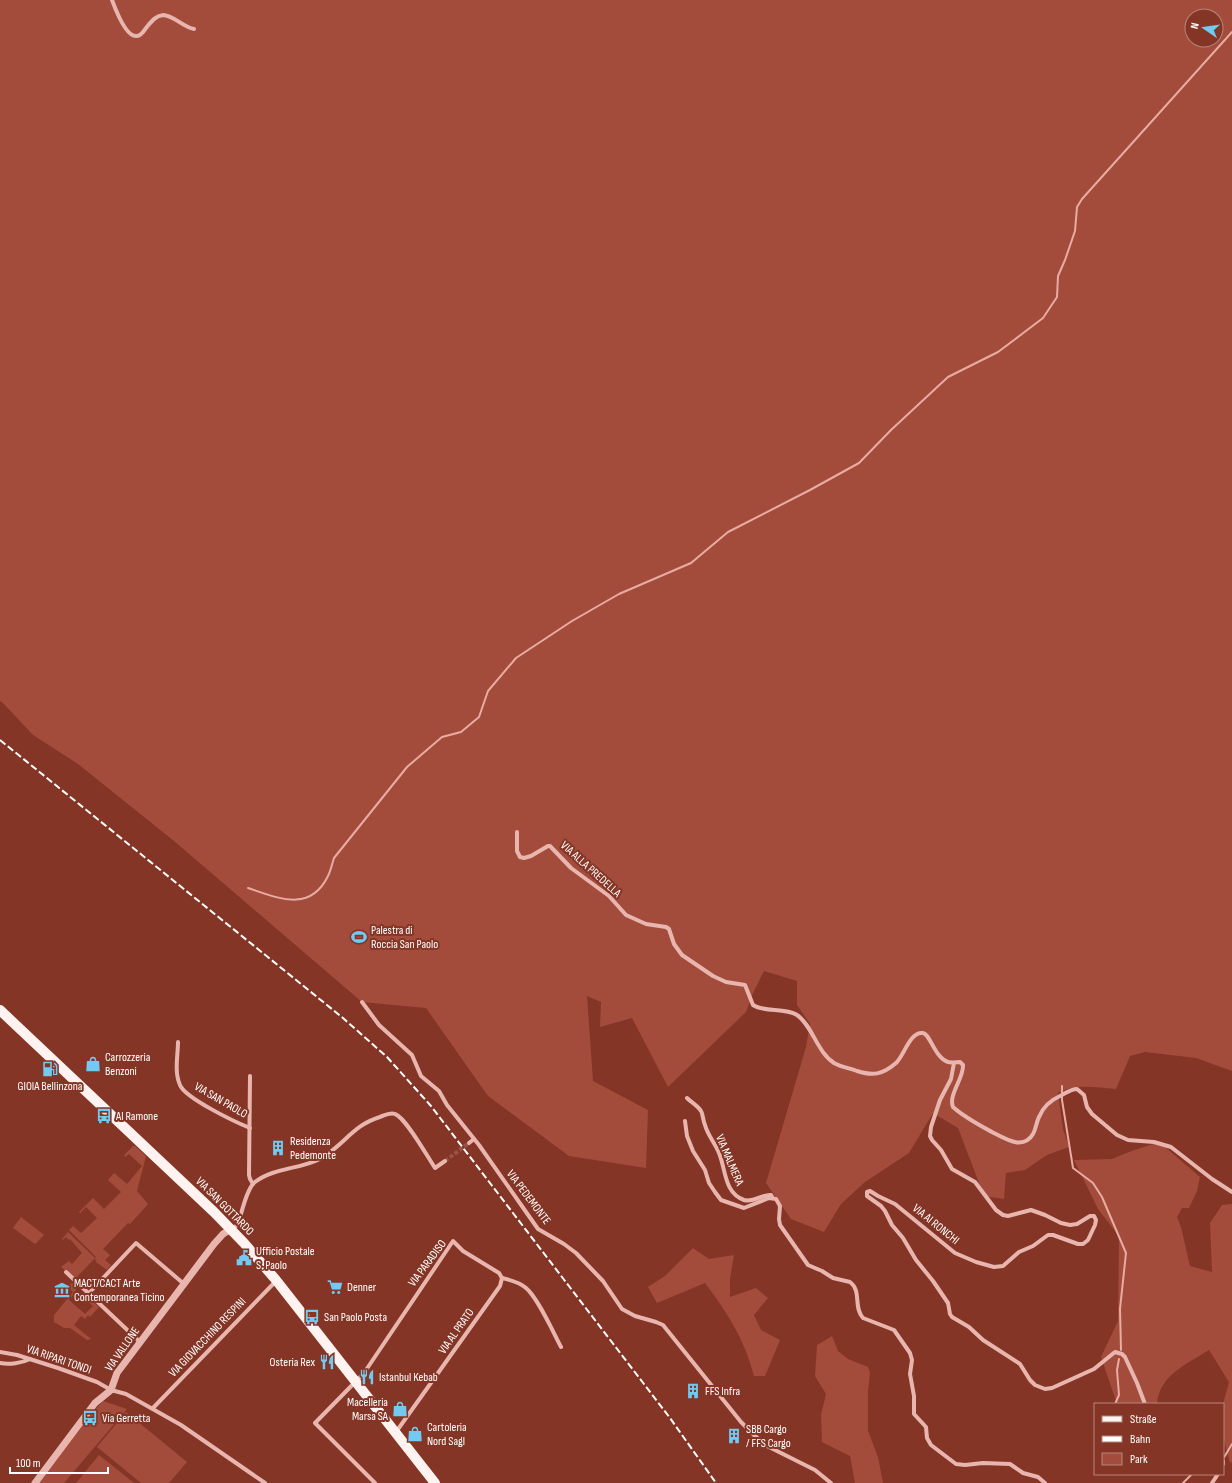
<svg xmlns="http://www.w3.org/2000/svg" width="1232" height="1483" font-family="'Sofia Sans Condensed',sans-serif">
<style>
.green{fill:#a34c3c;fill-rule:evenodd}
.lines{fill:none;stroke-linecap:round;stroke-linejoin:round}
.stream{stroke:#e9aca2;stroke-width:2}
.minor-tunnel{stroke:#965346;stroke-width:4;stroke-dasharray:4 2;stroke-linecap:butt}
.minor{stroke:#e8b6ae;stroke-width:4}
.tertiary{stroke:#e8b6ae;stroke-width:7}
.primary{stroke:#fef3f0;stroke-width:10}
.rail{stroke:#fff;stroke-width:2;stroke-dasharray:7 3;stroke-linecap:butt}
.labels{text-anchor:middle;stroke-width:4;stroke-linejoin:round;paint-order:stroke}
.street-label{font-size:12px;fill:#fff;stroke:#843525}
.poi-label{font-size:12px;fill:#fff;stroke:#843525;text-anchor:start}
</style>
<rect width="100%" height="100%" fill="#843525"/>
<g class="green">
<path d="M0 0H1232V1071L1196 1058 1145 1052 1130 1056 1116 1089C1095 1088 1078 1083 1058 1093L1063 1129 1069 1147 1047 1155 1025 1170 1006 1173 1004 1199 984 1196 958 1128 933 1113 909 1153 865 1182 841 1204 824 1232 791 1219 766 1183 806 1047 810 1024 797 1005V981L764 971 753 993 746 1012 668 1087 632 1018 600 1027 601 1002 587 996 593 1081 648 1110 646 1168 569 1156 488 1096 426 1008 362 1002 174 841 78 764 33 735 3 703 0 701ZM1192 16H1216V40H1192Z"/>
<path d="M1159 1142 1200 1177 1197 1191 1189 1208H1182L1177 1217 1181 1227 1190 1266 1212 1272 1210 1223 1222 1205 1232 1204V1462L1230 1463 1224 1440 1223 1439V1404L1229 1382 1209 1350C1187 1364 1159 1375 1157 1404H1117L1101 1357 1118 1321 1119 1236 1098 1209 1074 1160 1112 1159 1129 1152Z"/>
<polygon points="133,1146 135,1146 146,1156 137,1191 148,1204 130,1224 128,1223 103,1249 110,1255 105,1260 111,1265 107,1270 96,1262 95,1258 76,1278 74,1278 61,1267 69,1261 72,1264 82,1253 70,1239 69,1240 66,1237 63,1240 62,1239 68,1232 95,1258 96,1257 69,1230 73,1226 81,1233 97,1218 86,1207 80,1213 79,1212 93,1198 104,1209 121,1192 108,1180 114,1173 127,1184 142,1166 129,1154 125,1157 124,1156 126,1153"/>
<polygon points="21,1217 44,1235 35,1244 13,1228"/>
<path d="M693 1248 709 1259 734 1255 730 1279V1297L756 1288 768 1298 754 1315 761 1330 780 1340 765 1376H754C744 1338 728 1314 705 1283L657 1303 648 1287 665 1276Z"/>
<polygon points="73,1283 77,1285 75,1293 69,1300 85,1314 93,1306 88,1302 90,1299 99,1307 90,1317 88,1315 85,1319 81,1316 74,1325 91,1339 87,1340 70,1328 64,1328 54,1322 54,1315 73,1292 67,1286"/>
<polygon points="832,1336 838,1351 848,1359 868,1367 870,1373 868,1391 868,1431 878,1457 883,1483 855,1483 850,1456 822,1442 821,1415 826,1394 815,1376 817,1345"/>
<polygon points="103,1401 127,1409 64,1483 35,1483 55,1456"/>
<polygon points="126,1412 187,1462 169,1483 141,1483 97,1447"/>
<polygon points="99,1455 134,1483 76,1483"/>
</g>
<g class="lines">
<g class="stream">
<path d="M248 888C278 898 310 913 328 876 331 870 332 864 334 858L407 767 442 737 461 732 479 717 488 691 516 658 572 621 619 594 691 563 728 532 810 490 859 463 891 430 948 377 998 352 1043 318 1057 297 1058 276 1065 260 1075 231 1077 207 1082 199 1232 32"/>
<polyline points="1062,1086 1062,1100 1073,1168 1093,1183 1102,1197 1126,1253 1120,1309 1121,1350"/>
<polyline points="1115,1404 1119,1395 1117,1370 1119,1359"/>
<polyline points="1223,1459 1232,1444"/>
<polyline points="1183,1483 1192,1474"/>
</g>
<polyline class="minor-tunnel" points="445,1161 469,1143"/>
<g class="minor">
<path d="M112 0C115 8 126 38 137 36 141 36 144 31 146 28 151 22 155 16 163 15 173 15 183 27 194 29"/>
<path d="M517 832V851L520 857 524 858 531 856 548 846H550L571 868 609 896 626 915 646 924 666 927 669 929 674 944 682 955 713 976 726 982 745 985 753 1005C765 1013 784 1007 797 1015 812 1025 817 1052 834 1063 841 1067 849 1068 857 1071 873 1076 882 1075 896 1063 904 1056 910 1031 923 1033 930 1034 935 1058 948 1062 952 1063 956 1062 960 1062L963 1065C964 1078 948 1095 953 1107 964 1117 979 1125 992 1132 1004 1138 1023 1151 1033 1134 1036 1129 1036 1123 1039 1117 1043 1107 1051 1100 1060 1096 1066 1093 1071 1089 1077 1089L1084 1095 1087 1107 1092 1114 1117 1135 1128 1140 1154 1142 1171 1147 1212 1179 1232 1192"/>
<polyline points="362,1002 379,1025 412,1055 421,1076 439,1091 447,1105 479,1145 538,1229 564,1244 576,1253 603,1281 622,1309 635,1316 656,1322 663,1325 741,1422 754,1435 767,1446 815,1470 831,1483"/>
<path d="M178 1042C178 1055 174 1072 180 1085 185 1098 235 1122 250 1128"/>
<polyline points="954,1063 951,1079 940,1100 931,1127 930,1136 932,1140 941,1150 952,1169 975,1182 996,1210 1003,1215 1008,1216 1031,1210 1045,1215 1061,1223 1070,1225 1077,1224 1090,1216 1094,1216 1096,1220 1095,1225 1088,1240 1083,1244 1078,1244 1053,1235 1048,1235 1033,1246 1019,1252 1003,1266 994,1267 976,1262 955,1253 895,1204 878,1196 870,1191 867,1192 867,1196 881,1206 885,1211 892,1225 903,1238 916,1260 933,1281 948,1303 950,1314 952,1317 969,1327 983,1340 1020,1364 1030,1380 1035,1385 1045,1389 1052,1388 1094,1369 1115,1352 1122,1354 1125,1357 1137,1383 1145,1404"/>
<polyline points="250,1076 249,1175 250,1179 253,1184"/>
<path d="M687 1098C691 1102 698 1106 701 1111 703 1114 703 1121 705 1125 708 1136 715 1143 719 1153 726 1170 724 1193 744 1200 754 1203 762 1194 771 1195L772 1197"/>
<path d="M685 1121 687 1136 693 1151 705 1170 709 1183 715 1192 721 1200 744 1208 769 1198 776 1199 780 1206 779 1219 780 1225 808 1265 822 1271 833 1278 850 1282C862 1291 853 1307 863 1318L894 1330 910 1353 912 1360 910 1374 914 1396V1414L926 1427 927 1438 931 1445 956 1464 965 1465 983 1463 1010 1464 1023 1473 1038 1477 1045 1483"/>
<polyline points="469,1143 474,1139"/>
<path d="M232 1229 236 1226 239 1221C242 1211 247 1188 255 1182 276 1166 305 1170 326 1155 347 1141 354 1125 380 1117 385 1115 390 1112 395 1114 406 1118 427 1156 435 1168L445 1161"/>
<polyline points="66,1272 140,1342"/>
<polyline points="89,1293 136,1243 184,1284"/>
<polyline points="0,1352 17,1355 58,1368 97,1382 111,1390 126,1394 181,1425 265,1483"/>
<path d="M0 1363C9 1365 22 1363 30 1359"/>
<polyline points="153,1408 276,1281"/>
<polyline points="396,1432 500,1286 502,1278"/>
<polyline points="1223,1461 1223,1464"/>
<path d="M375 1483 315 1423 364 1373 453 1241 463 1251 499 1273 502 1278C511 1280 519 1282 526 1288 538 1298 553 1332 561 1347"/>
<polyline points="1212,1483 1218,1474"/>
</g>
<polyline class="tertiary" points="35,1483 95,1403 111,1390 117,1373 214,1244 223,1234 231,1229"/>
<polyline class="primary" points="0,1010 214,1212 244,1243 276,1280 435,1483"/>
<polyline class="rail" points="0,740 343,1018 387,1057 431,1106 670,1418 716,1483"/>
</g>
<defs>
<symbol id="stadium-bare" viewBox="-9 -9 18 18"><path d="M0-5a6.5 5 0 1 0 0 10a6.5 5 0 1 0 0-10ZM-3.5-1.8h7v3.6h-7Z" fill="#72c9f2" stroke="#843525" stroke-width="2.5" paint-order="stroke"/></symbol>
<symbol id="shop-bare" viewBox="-9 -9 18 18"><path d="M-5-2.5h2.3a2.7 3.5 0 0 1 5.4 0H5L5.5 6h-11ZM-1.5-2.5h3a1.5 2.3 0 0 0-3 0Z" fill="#72c9f2" stroke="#843525" stroke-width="2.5" paint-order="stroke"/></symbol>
<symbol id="fuel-bare" viewBox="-9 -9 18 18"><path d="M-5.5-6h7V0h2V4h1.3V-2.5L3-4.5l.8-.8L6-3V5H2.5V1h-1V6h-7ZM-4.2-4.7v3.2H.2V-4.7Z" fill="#72c9f2" stroke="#843525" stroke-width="2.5" paint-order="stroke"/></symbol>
<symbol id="bus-bare" viewBox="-9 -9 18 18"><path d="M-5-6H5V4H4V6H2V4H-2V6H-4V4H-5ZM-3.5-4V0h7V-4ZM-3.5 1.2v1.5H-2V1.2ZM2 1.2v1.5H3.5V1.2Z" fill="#72c9f2" stroke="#843525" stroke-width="2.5" paint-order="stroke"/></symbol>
<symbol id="building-bare" viewBox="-9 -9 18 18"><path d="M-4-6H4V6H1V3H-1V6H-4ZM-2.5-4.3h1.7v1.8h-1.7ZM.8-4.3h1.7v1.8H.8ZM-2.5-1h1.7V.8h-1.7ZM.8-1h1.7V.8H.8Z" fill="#72c9f2" stroke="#843525" stroke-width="2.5" paint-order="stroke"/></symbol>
<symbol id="civic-bare" viewBox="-9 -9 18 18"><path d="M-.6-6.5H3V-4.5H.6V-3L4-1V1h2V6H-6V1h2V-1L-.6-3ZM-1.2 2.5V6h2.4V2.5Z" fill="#72c9f2" stroke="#843525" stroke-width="2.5" paint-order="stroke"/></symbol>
<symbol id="supermarket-bare" viewBox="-9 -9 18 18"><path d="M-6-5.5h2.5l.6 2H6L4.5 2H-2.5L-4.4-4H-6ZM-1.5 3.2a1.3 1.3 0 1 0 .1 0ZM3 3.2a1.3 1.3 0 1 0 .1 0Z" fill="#72c9f2" stroke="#843525" stroke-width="2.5" paint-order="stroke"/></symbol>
<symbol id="museum-bare" viewBox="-9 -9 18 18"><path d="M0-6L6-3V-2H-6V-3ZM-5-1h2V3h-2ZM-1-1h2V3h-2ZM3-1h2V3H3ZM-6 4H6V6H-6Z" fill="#72c9f2" stroke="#843525" stroke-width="2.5" paint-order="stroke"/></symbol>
<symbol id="restaurant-bare" viewBox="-9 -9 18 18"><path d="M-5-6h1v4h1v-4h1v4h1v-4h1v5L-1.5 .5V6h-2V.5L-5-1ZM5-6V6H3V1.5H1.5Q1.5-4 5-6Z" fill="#72c9f2" stroke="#843525" stroke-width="2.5" paint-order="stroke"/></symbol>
</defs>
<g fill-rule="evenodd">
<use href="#stadium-bare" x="348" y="926" width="22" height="22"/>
<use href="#shop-bare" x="82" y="1053" width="22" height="22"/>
<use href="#fuel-bare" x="39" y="1058" width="22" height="22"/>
<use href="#bus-bare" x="93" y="1105" width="22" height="22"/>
<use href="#building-bare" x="267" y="1137" width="22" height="22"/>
<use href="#civic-bare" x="233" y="1247" width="22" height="22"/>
<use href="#supermarket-bare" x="324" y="1276" width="22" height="22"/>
<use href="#museum-bare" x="51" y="1279" width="22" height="22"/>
<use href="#bus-bare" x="301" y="1306" width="22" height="22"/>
<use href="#restaurant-bare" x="316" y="1351" width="22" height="22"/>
<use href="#restaurant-bare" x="356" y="1366" width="22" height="22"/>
<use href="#building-bare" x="682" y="1380" width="22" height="22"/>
<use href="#shop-bare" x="389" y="1398" width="22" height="22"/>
<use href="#bus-bare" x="79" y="1407" width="22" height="22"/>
<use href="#shop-bare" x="404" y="1423" width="22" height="22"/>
<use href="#building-bare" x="723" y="1425" width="22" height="22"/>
</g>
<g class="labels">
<g class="street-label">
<text transform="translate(591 869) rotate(42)" y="4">VIA ALLA PREDELLA</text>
<text transform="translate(221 1100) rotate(30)" y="4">VIA SAN PAOLO</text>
<text transform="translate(730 1160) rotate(67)" y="4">VIA MALMERA</text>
<text transform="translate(529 1197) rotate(53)" y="4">VIA PEDEMONTE</text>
<text transform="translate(225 1206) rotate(45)" y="4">VIA SAN GOTTARDO</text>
<text transform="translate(936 1224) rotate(39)" y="4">VIA AI RONCHI</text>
<text transform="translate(427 1263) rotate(-53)" y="4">VIA PARADISO</text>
<text transform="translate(456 1331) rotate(-55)" y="4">VIA AL PRATO</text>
<text transform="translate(207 1337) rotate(-46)" y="4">VIA GIOVACCHINO RESPINI</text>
<text transform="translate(122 1349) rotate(-55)" y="4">VIA VALLONE</text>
<text transform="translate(59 1359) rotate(19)" y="4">VIA RIPARI TONDI</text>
</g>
<g class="poi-label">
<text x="371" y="934">Palestra di<tspan x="371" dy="14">Roccia San Paolo</tspan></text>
<text x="105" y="1061">Carrozzeria<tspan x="105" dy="14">Benzoni</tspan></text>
<text x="50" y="1090" text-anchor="middle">GIOIA Bellinzona</text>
<text x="116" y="1120">Al Ramone</text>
<text x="290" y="1145">Residenza<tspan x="290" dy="14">Pedemonte</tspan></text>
<text x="256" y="1255">Ufficio Postale<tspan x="256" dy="14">S. Paolo</tspan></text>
<text x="74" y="1287">MACT/CACT Arte<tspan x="74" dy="14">Contemporanea Ticino</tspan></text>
<text x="347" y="1291">Denner</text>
<text x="324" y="1321">San Paolo Posta</text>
<text x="315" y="1366" text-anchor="end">Osteria Rex</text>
<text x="379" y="1381">Istanbul Kebab</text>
<text x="705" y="1395">FFS Infra</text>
<text x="388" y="1406" text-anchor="end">Macelleria<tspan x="388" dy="14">Marsa SA</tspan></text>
<text x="102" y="1422">Via Gerretta</text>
<text x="427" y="1431">Cartoleria<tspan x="427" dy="14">Nord Sagl</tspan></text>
<text x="746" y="1433">SBB Cargo<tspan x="746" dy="14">/ FFS Cargo</tspan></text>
</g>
</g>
<rect x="1094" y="1403" width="130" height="72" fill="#843525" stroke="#b5867c"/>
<rect x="1102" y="1416" width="20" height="6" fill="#fef3f0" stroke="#b5867c"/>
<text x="1130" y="1423" font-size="12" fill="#ffffff">Straße</text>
<rect x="1102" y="1436" width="20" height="6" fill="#ffffff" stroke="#b5867c"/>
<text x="1130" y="1443" font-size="12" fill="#ffffff">Bahn</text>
<rect x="1102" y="1453" width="20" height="12" fill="#a34c3c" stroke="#b5867c"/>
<text x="1130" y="1463" font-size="12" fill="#ffffff">Park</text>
<g transform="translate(1204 28) rotate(283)"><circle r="19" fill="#843525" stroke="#b5867c"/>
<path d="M0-3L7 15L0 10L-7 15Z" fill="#72c9f2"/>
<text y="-6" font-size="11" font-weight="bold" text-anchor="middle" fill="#ffffff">N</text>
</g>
<path d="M10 1467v6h98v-6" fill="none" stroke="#ffffff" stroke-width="2"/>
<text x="16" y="1467" font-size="12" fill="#ffffff" stroke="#843525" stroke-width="3" paint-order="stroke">100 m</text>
</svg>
